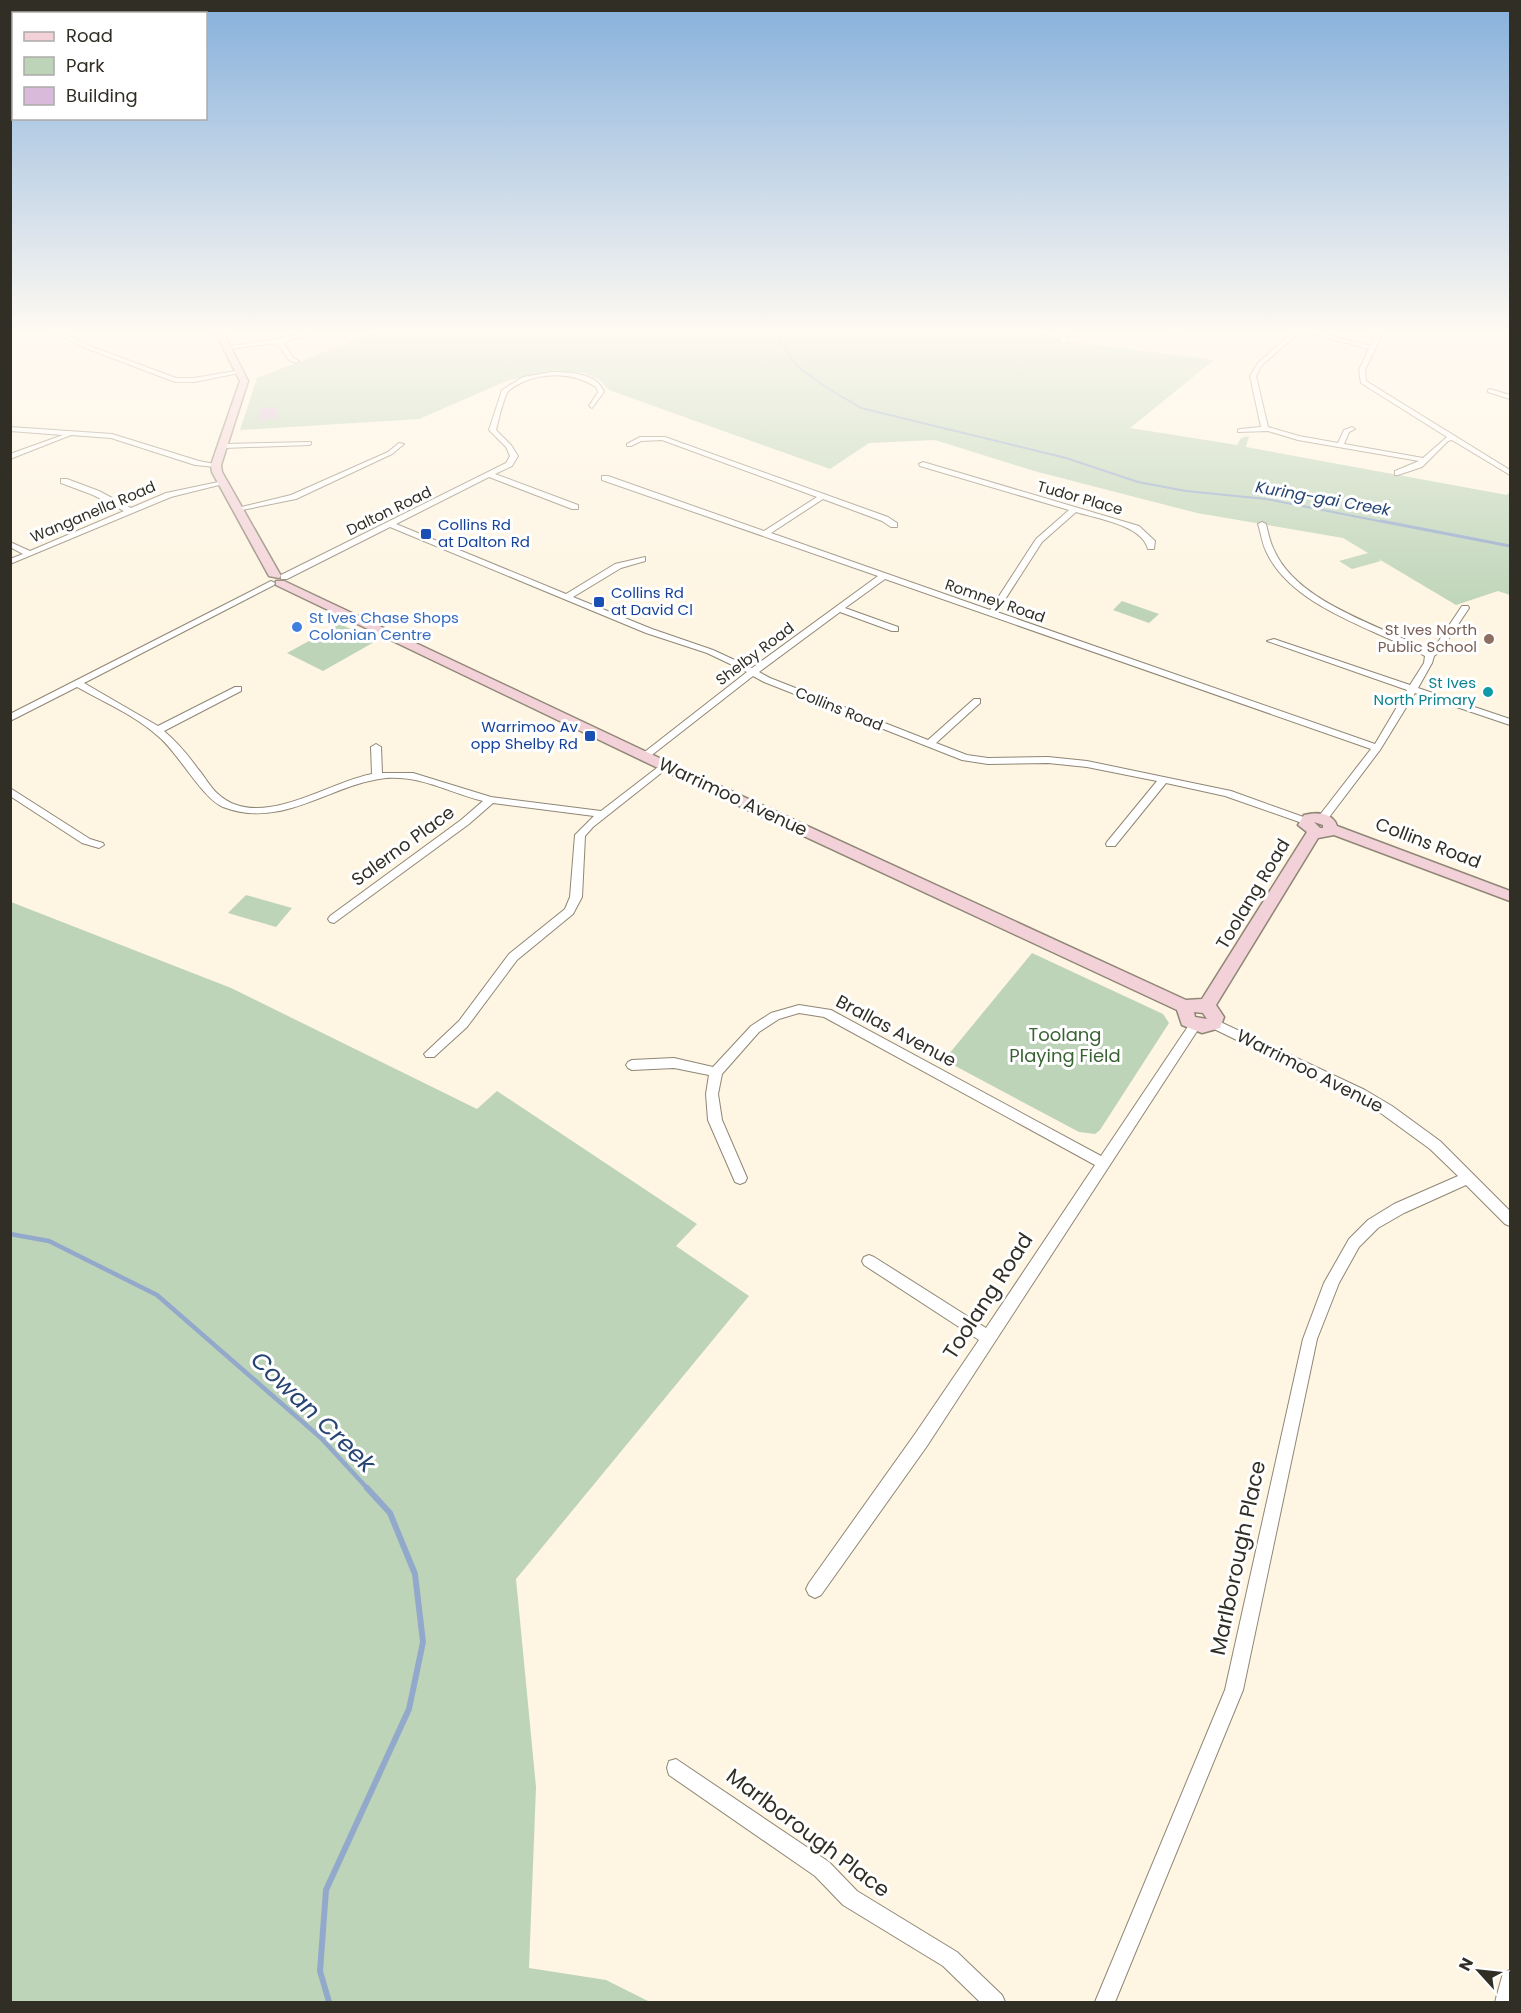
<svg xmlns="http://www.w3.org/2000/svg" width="1521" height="2013" font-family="Poppins,sans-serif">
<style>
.green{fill:#bdd4b8}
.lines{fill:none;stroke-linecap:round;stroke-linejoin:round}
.stream-far3{stroke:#93a9cb;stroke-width:2}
.stream-far2{stroke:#93a9cb;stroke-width:3}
.stream-far1{stroke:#93a9cb;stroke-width:4.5}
.stream{stroke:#93a9cb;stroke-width:6}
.building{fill:#d9bada}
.street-casing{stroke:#8f8776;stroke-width:2}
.secondary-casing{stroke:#8f8776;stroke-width:3}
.street{fill:#fff;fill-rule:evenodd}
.secondary{fill:#f2d1d8;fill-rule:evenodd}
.transit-dot{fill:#1a4fb4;stroke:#fff;stroke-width:2}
.shop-dot{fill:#3f7fe0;stroke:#fff;stroke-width:2}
.education-dot{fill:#8d6e63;stroke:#fff;stroke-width:2}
.culture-dot{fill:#0f9aa8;stroke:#fff;stroke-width:2}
.labels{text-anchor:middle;stroke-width:6;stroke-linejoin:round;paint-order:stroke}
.far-street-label{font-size:15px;fill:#312e26;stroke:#fff}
.far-transit-label{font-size:15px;fill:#164399;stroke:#fff;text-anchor:start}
.far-shop-label{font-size:15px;fill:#366cbe;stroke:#fff;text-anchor:start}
.far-education-label{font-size:15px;fill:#785e54;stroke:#fff;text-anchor:end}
.far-culture-label{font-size:15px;fill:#0d838f;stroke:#fff;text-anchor:end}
.far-water-label{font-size:16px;font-style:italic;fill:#274573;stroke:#fff}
.street-label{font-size:18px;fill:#312e26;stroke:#fff}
.park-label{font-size:18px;fill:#3a6234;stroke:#fff}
.near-street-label{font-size:21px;fill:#312e26;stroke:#fff}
.near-water-label{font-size:24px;font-style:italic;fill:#274573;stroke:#fff}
</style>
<rect width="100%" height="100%" fill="#fef5e2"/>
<g class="green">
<polygon points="376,332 1036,332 1074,342 1214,360 1130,428 1237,445 1241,438 1249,436 1246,447 1507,495 1510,491 1510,595 1498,591 1456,605 1377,558 1381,561 1352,569 1339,561 1368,553 1343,538 1197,513 1034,471 935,440 869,443 830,469 609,390 600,380 584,373 551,372 509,380 419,419 240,430 257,378"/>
<polygon points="1122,601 1159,614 1149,623 1113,610"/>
<polygon points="340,624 376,641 323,671 287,653"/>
<polygon points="246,895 292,908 276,927 228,913"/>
<polygon points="11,902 231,988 477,1109 497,1091 697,1224 676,1246 749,1296 516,1579 536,1787 529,1968 606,1980 650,2002 11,2002"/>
<polygon points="1032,953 1163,1014 1169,1023 1100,1130 1095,1134 1079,1132 944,1060"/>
</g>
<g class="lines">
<polyline class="stream-far3" points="779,332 781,343 797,366 824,386 861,408 1066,458 1138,482 1186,491 1266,499 1389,523"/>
<polyline class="stream-far2" points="1381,521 1510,546"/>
<polyline class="stream-far1" points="10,1234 49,1241 157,1295 321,1438 368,1489"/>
<polyline class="stream" points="329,2002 320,1971 326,1890 409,1709 423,1642 415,1574 390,1513 367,1488"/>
</g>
<polygon class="building" points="279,407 276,418 258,420 261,408"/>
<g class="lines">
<defs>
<g id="street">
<polygon points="52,332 60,332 87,345 176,378 194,378 241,370 244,372 194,382 175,382 83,347"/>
<polygon points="306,332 314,332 308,336 283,342 293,358 299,361 296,363 289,360 277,343 228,349 225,347 285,338"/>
<polygon points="1060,332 1066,332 1066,343 1061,342"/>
<polygon points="1176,332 1183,332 1174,338 1170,338 1170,336"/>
<polygon points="1293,332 1300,332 1262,365 1256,376 1268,427 1299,436 1338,443 1344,430 1352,427 1355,429 1349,432 1344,444 1423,458 1447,437 1361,383 1359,370 1369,349 1306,332 1317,332 1370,346 1377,332 1383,332 1365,370 1366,381 1510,470 1510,475 1452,440 1448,441 1422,467 1398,475 1395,475 1395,471 1419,461 1298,440 1268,431 1238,432 1238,430 1240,429 1261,427 1250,376 1258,363"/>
<path d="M552 372C569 372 598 373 604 392L592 408 589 406 598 392 596 387C574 373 546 372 523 382 517 385 510 388 507 393 502 404 499 418 496 430L511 445 518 456 512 466 495 474 578 505V509H572L489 477 396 524 566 594 615 564 645 557V561L621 568 573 597 652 629 713 650 752 668 878 576 602 480V476H608L764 531 817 497 662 440 641 441 631 446H627V444L640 437H665L888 517 897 523V527H891L882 521 823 499 771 533 990 610 1036 539 1069 510 920 466 919 464 923 462 1139 526 1155 541 1154 549H1148C1142 525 1098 519 1076 512L1042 542 997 612 1375 744 1407 690 1267 641 1274 639 1410 685 1424 663 1425 656C1375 629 1291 607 1266 551 1262 543 1261 533 1258 524L1262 522 1266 524C1268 533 1270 542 1274 550 1297 603 1382 626 1430 651L1434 648 1462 606H1468L1469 608 1440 652 1434 656 1432 663 1418 688 1510 719V725L1415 693 1380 750 1327 820 1323 821 1318 818 1319 816 1371 749 885 579 845 608 898 627V631H892L840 612 759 672 770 678 928 740 974 699H980V703L936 743 967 755 988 758 1048 757 1087 761 1231 791 1309 819 1310 821 1305 824 1225 796 1166 783 1115 846H1107L1106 844 1107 842 1157 781 1087 767 1048 763 988 764 962 760 764 682 753 676 648 758H642V754L747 672 707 653 646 633 390 527 287 579H281V575L506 463 510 456 506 447 489 430 502 390 523 377Z"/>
<polygon points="1490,389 1510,395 1510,399 1488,392 1488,390"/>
<polygon points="10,427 112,434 199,461 220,465 216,467 195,465 111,438 71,435 10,459 10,454 63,435 10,431"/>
<polygon points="311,442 311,444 309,445 224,448 221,446 224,444"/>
<polygon points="399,443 404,444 392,454 296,499 237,511 233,509 291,495 388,452"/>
<polygon points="61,479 67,479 99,491 131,508 166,493 223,481 227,483 171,497 10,564 10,559 23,554 10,547 10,542 30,551 124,511 93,495 61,483"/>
<path d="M271 581 275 583 274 585 84 683 158 726 235 687H241V691L164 731C177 742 188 755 198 769 205 777 210 787 218 794 259 832 328 782 372 774L371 747 376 744 381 747 382 773H413L491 797 601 811 662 764 665 763 670 766 593 827 585 836 582 897 573 914 517 960 467 1027 434 1057H426L424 1054 459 1021 509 954 565 909 570 897 575 835 594 816 493 803 469 824 334 923 330 922 328 919 330 916 461 820 483 801C451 793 420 775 386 778 330 784 283 830 223 807 203 799 179 754 159 737 135 715 105 703 77 687L10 721V714Z"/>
<polygon points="10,788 90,839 103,843 104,845 99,848 82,843 10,796"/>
<polygon points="799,1005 831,1010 1101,1156 1191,1022 1199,1022 1201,1025 927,1446 821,1595 815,1598 809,1595 806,1589 809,1583 915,1434 979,1340 864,1265 862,1261 864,1257 869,1255 874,1257 986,1328 1095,1165 824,1017 799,1013 779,1019 759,1032 722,1074 718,1094 722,1120 747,1178 745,1182 740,1184 735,1182 708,1120 706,1094 709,1075 674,1068 632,1070 628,1068 626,1065 628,1062 632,1060 674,1058 713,1067 751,1026 771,1013"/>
<polygon points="1214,1019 1365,1090 1392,1106 1440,1141 1510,1211 1510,1226 1505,1224 1466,1185 1404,1213 1378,1228 1359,1247 1339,1283 1317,1339 1243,1690 1115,2002 1095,2002 1225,1690 1303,1339 1324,1283 1349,1239 1368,1220 1394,1204 1458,1176 1430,1149 1382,1114 1355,1098 1210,1027 1208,1024 1210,1021"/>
<polygon points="676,1759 829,1862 857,1891 957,1952 1002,1995 1005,2002 980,2002 943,1966 843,1905 815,1876 669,1775 667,1768 669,1761"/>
<polygon points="1510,1970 1510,2002 1495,2002 1503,1973"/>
</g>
<g id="secondary">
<polygon points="215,332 223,332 248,381 221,465 222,472 281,576 279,578 269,576 212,472 211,465 240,381"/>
<path d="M276 581H284L670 763 1186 1000 1202 999 1307 832 1298 825 1304 815C1316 812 1333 812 1337 826L1510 891V901L1334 835 1318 838 1216 1005 1224 1017 1220 1028 1202 1033 1182 1025 1177 1010 660 769 276 585ZM1314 822 1323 825V828H1320ZM1194 1012 1203 1013 1207 1019 1195 1017Z"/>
</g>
</defs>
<use href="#street" class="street-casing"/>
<use href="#secondary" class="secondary-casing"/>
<use href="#street" class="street"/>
<use href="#secondary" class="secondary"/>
</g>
<linearGradient id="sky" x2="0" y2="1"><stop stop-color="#86b0dc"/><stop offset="0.54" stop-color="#fffaf2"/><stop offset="1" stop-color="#fffaf2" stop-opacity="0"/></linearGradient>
<rect width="1521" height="614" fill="url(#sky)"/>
<g class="transit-dot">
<rect x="420" y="528" width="12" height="12" rx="3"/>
<rect x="593" y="596" width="12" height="12" rx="3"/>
<rect x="584" y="730" width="12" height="12" rx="3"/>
</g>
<circle class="shop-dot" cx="297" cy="627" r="6"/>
<circle class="education-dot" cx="1489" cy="639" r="6"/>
<circle class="culture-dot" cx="1488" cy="692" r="6"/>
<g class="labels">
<g class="far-street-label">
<text transform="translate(1080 498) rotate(16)" y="5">Tudor Place</text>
<text transform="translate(389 511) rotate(-26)" y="5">Dalton Road</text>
<text transform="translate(93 512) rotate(-23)" y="5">Wanganella Road</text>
<text transform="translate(995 601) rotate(19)" y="5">Romney Road</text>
<text transform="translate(755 654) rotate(-37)" y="5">Shelby Road</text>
<text transform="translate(839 709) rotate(22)" y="5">Collins Road</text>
</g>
<g class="far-transit-label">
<text x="438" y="530">Collins Rd<tspan x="438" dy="17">at Dalton Rd</tspan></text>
<text x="611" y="598">Collins Rd<tspan x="611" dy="17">at David Cl</tspan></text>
<text x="578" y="732" text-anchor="end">Warrimoo Av<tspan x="578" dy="17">opp Shelby Rd</tspan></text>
</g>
<g class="far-shop-label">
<text x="309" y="623">St Ives Chase Shops<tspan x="309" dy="17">Colonian Centre</tspan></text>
</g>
<g class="far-education-label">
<text x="1477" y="635">St Ives North<tspan x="1477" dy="17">Public School</tspan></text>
</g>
<g class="far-culture-label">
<text x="1476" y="688">St Ives<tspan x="1476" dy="17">North Primary</tspan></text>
</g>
<g class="far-water-label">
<text transform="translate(1323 498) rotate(10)" y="6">Kuring-gai Creek</text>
</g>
<g class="street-label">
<text transform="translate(733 797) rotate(25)" y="6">Warrimoo Avenue</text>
<text transform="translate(1428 843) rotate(21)" y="6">Collins Road</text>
<text transform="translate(403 846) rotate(-36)" y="6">Salerno Place</text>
<text transform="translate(1253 894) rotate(-59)" y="6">Toolang Road</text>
<text transform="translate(896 1031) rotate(28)" y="6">Brallas Avenue</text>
<text transform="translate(1310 1071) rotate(27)" y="6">Warrimoo Avenue</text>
</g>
<g class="park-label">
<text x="1065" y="1041">Toolang<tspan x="1065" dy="21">Playing Field</tspan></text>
</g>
<g class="near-street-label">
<text transform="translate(988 1296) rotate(-57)" y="7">Toolang Road</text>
<text transform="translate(1238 1558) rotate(-78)" y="7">Marlborough Place</text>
<text transform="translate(808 1833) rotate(37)" y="7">Marlborough Place</text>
</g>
<g class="near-water-label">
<text transform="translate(313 1412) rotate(44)" y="8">Cowan Creek</text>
</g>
</g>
<rect width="1521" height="2013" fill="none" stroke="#312e26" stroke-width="24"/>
<rect x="12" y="12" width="195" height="108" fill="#ffffff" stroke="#adaba8" stroke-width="1.5"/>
<rect x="24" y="32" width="30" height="9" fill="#f2d1d8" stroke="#adaba8" stroke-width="1.5"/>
<text x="66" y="42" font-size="18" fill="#312e26">Road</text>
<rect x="24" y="57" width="30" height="18" fill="#bdd4b8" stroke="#adaba8" stroke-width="1.5"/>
<text x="66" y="72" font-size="18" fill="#312e26">Park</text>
<rect x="24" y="87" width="30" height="18" fill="#d9bada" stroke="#adaba8" stroke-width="1.5"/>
<text x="66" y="102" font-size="18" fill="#312e26">Building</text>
<g transform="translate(1479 1971) rotate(297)" stroke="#ffffff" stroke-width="4.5" paint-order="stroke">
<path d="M0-4.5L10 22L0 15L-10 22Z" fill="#312e26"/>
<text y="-9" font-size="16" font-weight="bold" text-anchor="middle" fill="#312e26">N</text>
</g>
</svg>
